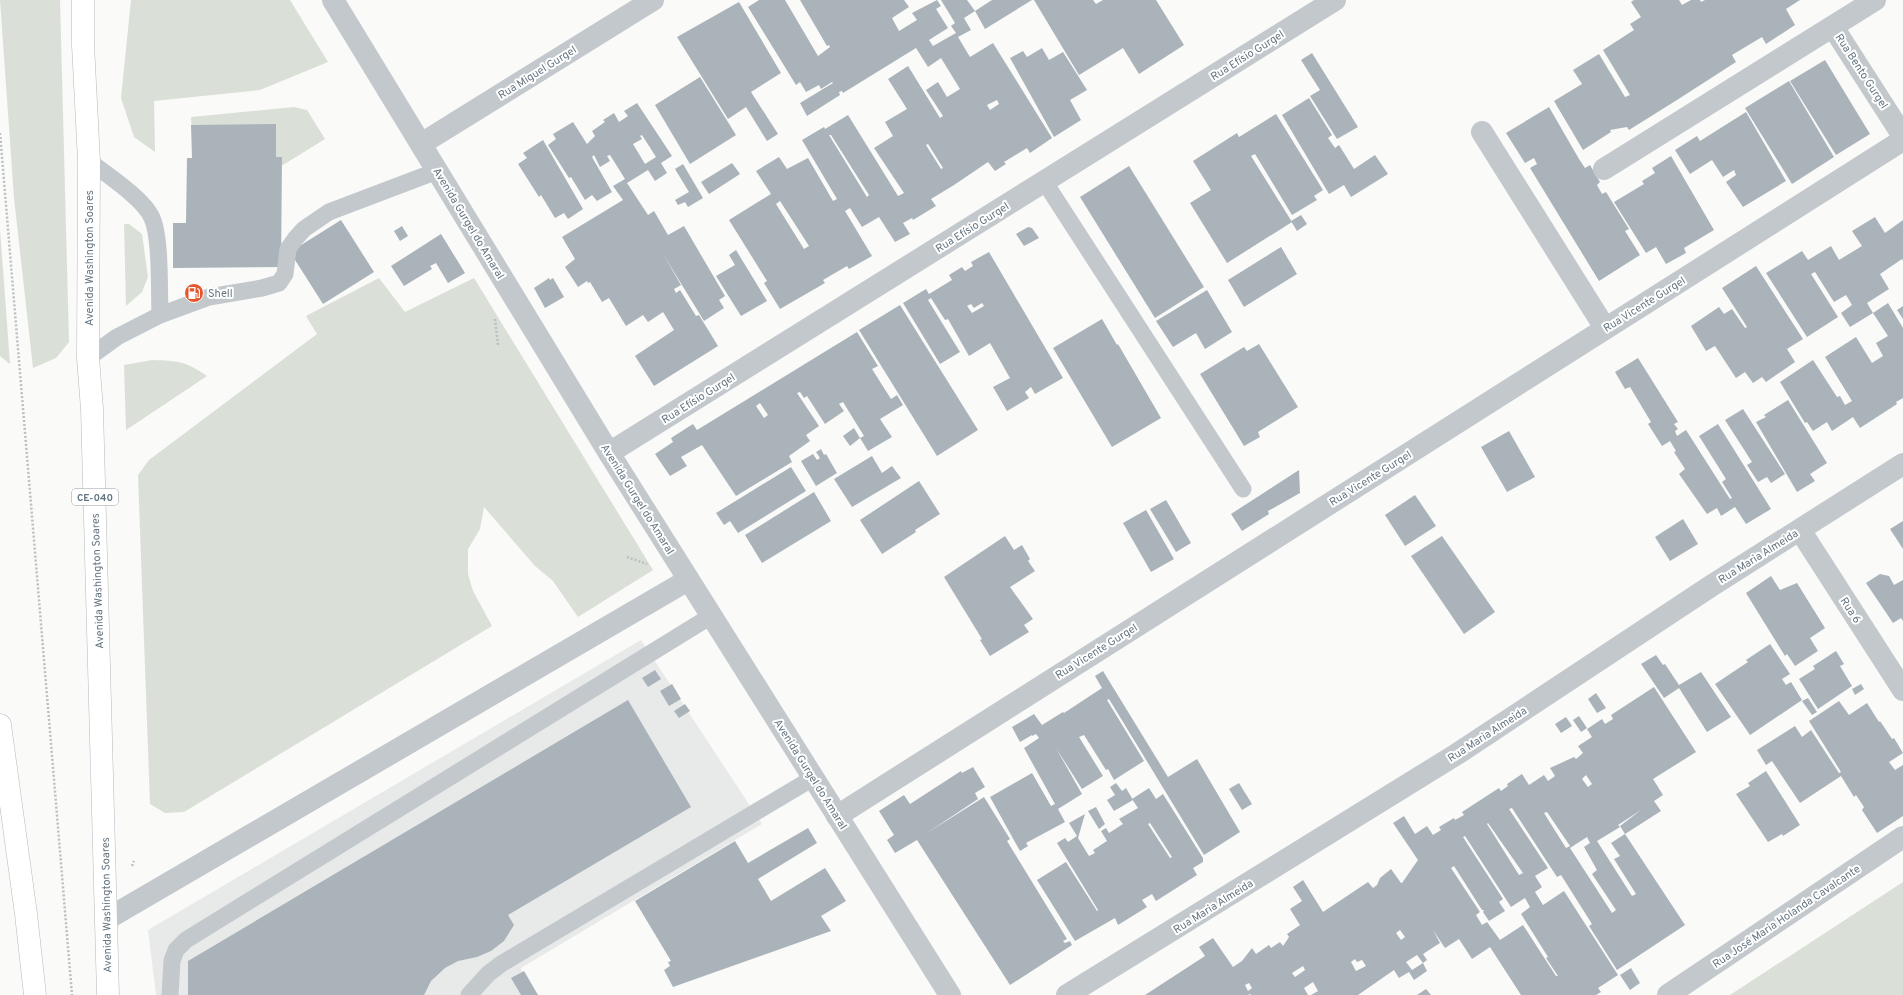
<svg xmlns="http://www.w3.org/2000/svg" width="1903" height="995" font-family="Overpass,sans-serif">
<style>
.built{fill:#e8e9e9}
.green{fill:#dadfd7}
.building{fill:#aab3b9;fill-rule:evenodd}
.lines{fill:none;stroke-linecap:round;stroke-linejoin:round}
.trunk-casing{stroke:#b4b9bd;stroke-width:23}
.path{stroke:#bbbfc2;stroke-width:2.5;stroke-dasharray:2 2;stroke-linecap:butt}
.service{stroke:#c3c8cc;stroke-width:17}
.minor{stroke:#c3c8cc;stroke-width:22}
.tertiary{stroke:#c3c8cc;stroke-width:22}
.trunk{stroke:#fff;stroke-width:22}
.labels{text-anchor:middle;stroke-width:4;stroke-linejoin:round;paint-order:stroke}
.shield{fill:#fff;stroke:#939fa8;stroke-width:1}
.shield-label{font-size:10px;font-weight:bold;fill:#657683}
.street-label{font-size:11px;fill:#657683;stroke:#fff}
.poi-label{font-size:11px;fill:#657683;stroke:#fff;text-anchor:start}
</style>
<rect width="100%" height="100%" fill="#fafaf8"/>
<polygon class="built" points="641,640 762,824 521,968 525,995 156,995 148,930"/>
<g class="green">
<polygon points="0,0 60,0 69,342 56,358 33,368 14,198"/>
<polygon points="131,0 290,0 328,62 260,90 154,101 155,152 134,137 121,98"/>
<polygon points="294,107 307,110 325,139 283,165 275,164 192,133 191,117"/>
<polygon points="124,224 129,224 142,234 148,277 142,292 126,306"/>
<polygon points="0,229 10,364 0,356"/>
<polygon points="379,278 405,312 474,278 653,570 578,617 553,581 535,566 484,507 480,529 468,549 468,574 473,591 492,626 184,812 165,813 150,804 138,475 149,460 317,334 306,316"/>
<path d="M152 360C178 361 185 361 207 376L126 430 124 365Z"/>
<polygon points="1903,882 1903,995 1730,995"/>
</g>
<g class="building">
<path d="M759 0H785L818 56 830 47 829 45 827 46 800 0H904L909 7 892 18 899 31 917 20 912 13 937 0 941 6 936 9 948 28 929 40 933 46 956 33 951 26 955 23 941 0H967L975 11 964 18 971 30 958 37 970 57 993 43 1052 138 1030 153 1027 148 1004 162 1006 164 995 171 988 162 954 185 931 199 936 206 913 220 912 218 903 223 910 234 895 242 879 217 862 227 850 208 845 211 872 256 849 269 847 266 823 280 825 283 780 309 764 283 767 281 729 220 771 194 756 171 779 157 787 169 808 158 833 201 837 199 802 140 824 127 825 129 848 115 898 196 904 193 874 148 893 136 885 122 907 109 888 79 908 66 940 118 943 116 926 90 938 82 947 97 960 89 941 58 928 67 916 48 843 93 842 91 839 92 840 95 807 116 800 103 833 83 832 82 821 89 819 85 806 92 800 82 796 85 748 7ZM997 100 999 104 990 110 987 105ZM829 135H831L869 195 867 197ZM928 144 943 168 941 169 926 145ZM780 201 809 246 804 249 776 204Z"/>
<polygon points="992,0 1032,0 985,29 975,11"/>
<polygon points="1034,0 1093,0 1096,4 1103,0 1156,0 1184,45 1139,74 1123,48 1079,75"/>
<polygon points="1634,0 1679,0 1682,5 1691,0 1700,0 1701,2 1705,0 1800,0 1786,9 1795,25 1766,44 1762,37 1732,55 1736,62 1677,100 1629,130 1627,127 1610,130 1611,132 1583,150 1554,101 1582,84 1573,70 1599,54 1625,97 1630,95 1603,50 1634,30 1630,24 1641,17 1631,2"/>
<polygon points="739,2 781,73 751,92 778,134 767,141 746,107 728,119 677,37"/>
<polygon points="1042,48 1049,60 1063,52 1087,90 1070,100 1081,120 1054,137 1010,58 1023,51 1027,57"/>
<polygon points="1312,53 1358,127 1337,139 1310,96 1320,90 1301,60"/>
<polygon points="1825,60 1870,134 1836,155 1790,81"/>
<polygon points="700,77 736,135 690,164 655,105"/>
<polygon points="1789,81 1834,157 1792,184 1745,108"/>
<polygon points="1309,98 1332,135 1328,138 1335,148 1339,145 1354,169 1375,155 1388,174 1351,197 1344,185 1329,194 1282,115"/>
<path d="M637 103 672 156 661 163 667 173 655 181 648 170 627 183 648 215 654 211 668 235 684 226 725 296 719 300 724 308 704 321 663 254 681 285 674 289 676 293 680 290 696 316 699 315 718 346 654 386 635 356 674 330 663 312 648 322 643 315 626 326 609 298 602 302 590 282 588 283 587 281 578 287 565 267 575 259 562 237 623 200 613 186 625 179 610 155 607 156 610 161 600 167 594 155 592 157 612 192 597 201 592 195 585 200 571 177 569 178 548 145 556 139 553 134 573 122 587 144 595 136 592 131 605 122 603 120 614 113 619 122 628 116 624 111ZM642 135 656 157 645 164 633 144 642 139 640 136Z"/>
<polygon points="1549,107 1579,159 1585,168 1590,165 1600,182 1597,185 1602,194 1606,192 1629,229 1625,231 1640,255 1599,281 1530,168 1537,164 1534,158 1525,163 1506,133"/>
<polygon points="1746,112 1786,181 1743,207 1726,182 1736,175 1734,170 1723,177 1712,160 1690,174 1675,150 1697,136 1700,141"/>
<polygon points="1276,114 1323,190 1314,196 1317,200 1292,215 1255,154 1251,156 1292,222 1227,263 1190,203 1211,190 1193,161 1237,133 1239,137"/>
<polygon points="276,124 276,157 282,157 281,267 173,268 173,223 186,223 187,158 192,158 191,125"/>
<polygon points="543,140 583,209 568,219 564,213 555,218 541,195 539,197 518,164 527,158 523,153"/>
<polygon points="1671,156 1714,230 1684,248 1686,253 1666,264 1656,247 1646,253 1614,202 1644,184 1642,181 1655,173 1652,168"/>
<polygon points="732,163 740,174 709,194 701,182"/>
<polygon points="683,164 703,198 688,207 685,202 678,205 675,200 689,192 675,169"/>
<polygon points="1129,166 1204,287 1155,318 1080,197"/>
<polygon points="1301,215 1307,224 1297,231 1291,221"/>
<polygon points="1875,217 1885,233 1903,220 1903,261 1902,259 1880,274 1889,289 1867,303 1873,313 1850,327 1841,313 1852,305 1846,295 1834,302 1815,272 1811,274 1838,317 1807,337 1766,273 1802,251 1808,260 1831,246 1839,260 1862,246 1852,231"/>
<polygon points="341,220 374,272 323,304 290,252"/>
<polygon points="402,226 408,236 400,241 394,231"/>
<polygon points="1028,227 1032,228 1039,238 1024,246 1016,234"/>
<polygon points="441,234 465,273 448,283 436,263 430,266 432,269 404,286 391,266"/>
<polygon points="1281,247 1297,274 1244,307 1228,280"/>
<polygon points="736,250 767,301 741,316 716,276 735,265 729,255"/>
<path d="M989 252 1063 378 1035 394 1031 387 1025 392 1029 398 1007 411 993 387 1010 378 990 343 969 356 948 319 945 320 931 298 928 300 960 352 940 364 903 303 926 289 929 294 952 280 949 275 962 267 965 271 973 266 971 262ZM982 303 984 306 972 313 967 306 971 304 974 308Z"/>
<polygon points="1756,266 1803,339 1787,349 1795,362 1766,382 1762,377 1753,383 1745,372 1736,378 1715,346 1706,351 1691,326 1719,307 1724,314 1732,309 1745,328 1747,327 1722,288"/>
<polygon points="549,278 550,280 553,278 564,297 545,308 534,288"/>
<polygon points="1207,290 1232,332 1205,349 1196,333 1173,347 1156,321"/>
<polygon points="1888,303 1903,328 1903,398 1896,402 1897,404 1860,428 1853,417 1832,431 1827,422 1813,431 1807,422 1805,423 1780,382 1813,360 1837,397 1840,396 1845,405 1852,401 1825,357 1856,337 1872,363 1883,356 1876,343 1888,336 1873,313"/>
<polygon points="900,305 978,430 937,456 859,330"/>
<polygon points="1903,306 1903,319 1897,310"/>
<polygon points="1102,319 1117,345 1118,344 1161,418 1112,447 1053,348"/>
<path d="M857 332 878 366 872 369 891 399 897 395 903 405 880 419 892 437 868 451 860 438 850 446 843 436 854 428 860 438 864 436 843 402 839 404 844 411 825 424 807 396 804 398 800 392 797 393 819 426 806 435 810 441 789 456 792 462 736 496 702 445 681 457 687 466 670 476 655 454 673 442 671 438 693 424 697 430ZM760 403 768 415 764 418 756 406Z"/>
<polygon points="1259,344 1298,407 1258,432 1260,437 1244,446 1200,374 1244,347 1247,351"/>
<polygon points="1638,358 1678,422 1674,424 1678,429 1675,431 1677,436 1686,430 1730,499 1732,498 1722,482 1726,479 1699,436 1718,424 1771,509 1746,524 1735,507 1721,516 1717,508 1707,514 1679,474 1685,469 1674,452 1676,451 1670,441 1662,446 1648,424 1651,422 1630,387 1625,389 1615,372"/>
<polygon points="1788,400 1827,463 1810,474 1815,481 1797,492 1756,422 1766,417 1764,415"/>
<polygon points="1743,409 1785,474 1771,483 1767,477 1758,482 1747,465 1752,462 1725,420"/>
<polygon points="1509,431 1535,477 1507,492 1481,447"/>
<polygon points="821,449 824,455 826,454 837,473 816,486 801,461 813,454 817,460 820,458 816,452"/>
<polygon points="872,456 882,473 892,466 901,478 852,507 834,479"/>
<polygon points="791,467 806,491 738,533 730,521 724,525 716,513"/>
<polygon points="1299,470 1300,493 1268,511 1269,514 1242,531 1231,514"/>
<polygon points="919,481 940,514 915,530 916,532 882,554 860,520"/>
<polygon points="814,492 831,521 762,563 745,535"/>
<polygon points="1415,495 1436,526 1405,546 1385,515"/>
<polygon points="1166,500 1191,543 1176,552 1150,509"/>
<polygon points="1146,510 1174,559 1151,572 1123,523"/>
<polygon points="1683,519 1698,544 1670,561 1655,537"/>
<polygon points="1903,521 1903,549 1890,529"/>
<polygon points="1005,536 1014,550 1022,545 1030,559 1028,561 1035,571 1010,587 1033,619 1024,625 1029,632 990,656 980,640 982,639 944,577"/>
<polygon points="1442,536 1495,612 1464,634 1411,556"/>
<polygon points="1880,574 1889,576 1894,585 1903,580 1903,621 1901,618 1893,623 1866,583"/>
<polygon points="1771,576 1780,590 1797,583 1825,628 1810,638 1818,651 1795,666 1787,654 1785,656 1746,593"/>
<polygon points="1770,644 1790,674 1782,679 1786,685 1791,682 1802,700 1750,735 1715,684 1748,662 1746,660"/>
<polygon points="1836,651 1844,664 1840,666 1852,686 1818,709 1799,679 1815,669 1813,666"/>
<polygon points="1656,655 1663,665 1665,664 1679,685 1701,672 1731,717 1707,732 1679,688 1664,698 1641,664"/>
<polygon points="655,670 661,679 648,687 642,678"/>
<polygon points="1103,671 1168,777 1197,759 1240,832 1204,855 1109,699 1107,700 1144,761 1114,780 1108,769 1106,770 1084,735 1079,737 1103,776 1082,789 1056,748 1082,794 1058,809 1065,822 1026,843 1028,846 1020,851 990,797 1032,773 1051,806 1055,804 1024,748 1039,738 1036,734 1032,736 1032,735 1020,742 1012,727 1034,714 1042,725 1063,712 1064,713 1102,688 1095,676"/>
<polygon points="672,684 681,699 669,706 660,691"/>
<polygon points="1861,684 1864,689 1855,695 1852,689"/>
<path d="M1654 687 1696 752 1653 779 1663 795 1654 801 1661 811 1625 834 1685 925 1617 970 1589 926 1592 924 1561 875 1557 877 1512 808 1509 809 1548 868 1535 876 1542 887 1535 892 1543 905 1564 891 1618 975 1598 988 1601 992 1596 995H1521L1490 947 1472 959 1459 939 1445 948 1433 930 1440 943 1423 954 1427 960 1423 963 1427 971 1414 980 1409 972 1399 978 1394 970 1358 995H1311L1318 991 1313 982 1304 988 1308 995H1251L1250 994 1248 995H1145L1205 956 1199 947 1213 938 1233 967 1242 961 1252 948 1256 954 1269 945 1271 948 1280 942 1283 946 1289 937 1287 934 1300 925 1290 909 1302 901 1293 887 1303 880 1323 912 1368 882 1373 888 1377 885 1380 878 1391 869 1401 883H1402L1418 860 1393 823 1404 816 1415 834 1427 826 1433 835 1441 830 1439 827 1454 818 1455 820 1464 815 1462 812 1499 788 1501 791 1508 786 1507 784 1522 774 1529 785 1544 775 1548 781 1555 776 1550 768 1574 757 1576 759 1583 753 1578 746 1592 737 1587 729 1602 719 1605 724 1613 719 1611 715ZM1586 775 1592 784 1588 787 1582 779ZM1641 810 1620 826 1625 834 1611 843 1620 856 1614 859 1636 894 1632 896 1597 841 1620 827 1618 825ZM1547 812 1570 846 1566 848 1544 813ZM1488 823 1523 873 1519 875 1487 824ZM1465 836 1511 907 1525 898 1530 907 1521 914 1548 957 1546 958 1558 976H1556L1523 925 1500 940 1487 922 1482 925 1476 915 1480 912 1451 868 1454 866 1482 910H1484L1483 912 1489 921 1505 911 1499 902 1503 899 1463 837ZM1587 837 1590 843 1584 847 1597 870 1592 874 1616 910 1612 913 1570 848ZM1400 930 1405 937 1401 940 1396 933ZM1417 955 1423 963 1412 970 1406 962ZM1355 959 1357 962 1362 960 1366 966 1356 971 1351 962ZM1303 966 1305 970 1295 977 1292 973ZM1249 983 1252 988 1248 991 1245 985Z"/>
<polygon points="1596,693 1606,708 1597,713 1588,699"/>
<polygon points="1808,698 1817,712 1812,715 1802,701"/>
<polygon points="628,700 691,807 508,915 514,925 504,941 491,951 477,957 458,961 445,968 431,981 424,995 188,995 188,961"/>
<polygon points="1839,701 1849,715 1867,703 1879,722 1880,721 1892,739 1894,738 1903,753 1889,762 1895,770 1903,765 1903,816 1877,833 1862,810 1864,807 1856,795 1854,797 1841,776 1800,803 1772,761 1766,765 1757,750 1795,726 1802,737 1811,730 1839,773 1841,772 1809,721"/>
<polygon points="685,704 690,711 679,718 674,711"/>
<polygon points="1579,716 1587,728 1581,732 1573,720"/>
<polygon points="1566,717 1572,726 1561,733 1555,724"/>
<polygon points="973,767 985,787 975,793 978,799 927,833 984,797 1010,839 1007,841 1067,939 1063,941 1065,943 1070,941 1072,945 1010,985 917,840 895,853 887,840 894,835 879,811 904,795 910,804 961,771 962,773"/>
<polygon points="1766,771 1800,825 1783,836 1782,834 1768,842 1736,794 1750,786 1748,783"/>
<polygon points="1116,783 1122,791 1126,788 1133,800 1114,811 1107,800 1115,795 1110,787"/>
<polygon points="1239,783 1252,804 1242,810 1229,789"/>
<path d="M1149 788 1156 799 1163 794 1203 858V862L1193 868 1197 875 1156 901 1152 894 1142 900 1147 907 1118 925 1115 918 1075 941 1037 880 1066 862 1097 911 1098 910 1057 843 1065 838 1068 842 1077 836 1069 823 1085 814 1078 838 1089 856 1095 853 1093 850 1107 841 1101 831 1106 828 1109 833 1123 824 1119 819 1138 808 1132 799ZM1150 823 1172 857 1170 858 1148 824Z"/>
<polygon points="1096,807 1105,824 1099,829 1088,811"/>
<polygon points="808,828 817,843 758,879 771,901 825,868 846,901 821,916 831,931 673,987 664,970 670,966 668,962 671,961 635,901 735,841 748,863"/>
<polygon points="1631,968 1640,983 1630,990 1620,975"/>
<polygon points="524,971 538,995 521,995 511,978"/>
<polygon points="1426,989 1431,995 1417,995"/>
</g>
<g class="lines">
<defs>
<g id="trunk">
<polyline points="83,0 83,45 89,161 88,358 92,409 108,995"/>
<polyline points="0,725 26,914 35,995"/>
</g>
</defs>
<use href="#trunk" class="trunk-casing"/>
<g class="path">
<polyline points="0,133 72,995"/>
<polyline points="495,319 498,345"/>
<polyline points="627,557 647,564"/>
<polyline points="132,866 134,861"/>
</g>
<g class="service">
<path d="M89 161C106 174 144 199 152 218 161 238 159 291 160 315"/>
<polyline points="1044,181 1243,489"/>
<polyline points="88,358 117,337 160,315 209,297 262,288 279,283 285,274 288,249 295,239 304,229 329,212 437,171"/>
<polyline points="170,995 172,961 176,950 186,940 711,616"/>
<polyline points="469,995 488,974 501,964 813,778"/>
</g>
<g class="minor">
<polyline points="1833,27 1903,136"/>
<polyline points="1482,132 1605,328"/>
<polyline points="421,144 653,0"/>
<polyline points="1604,169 1875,0"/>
<polyline points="609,453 1335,0"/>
<polyline points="1800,530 1903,690"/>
<polyline points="837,816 1903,140"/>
<polyline points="107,919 688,580"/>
<polyline points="1067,995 1457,754 1711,586 1903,464"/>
<polyline points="1668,995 1903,837"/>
</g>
<polyline class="tertiary" points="333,0 609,453 950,995"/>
<use href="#trunk" class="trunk"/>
</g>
<defs>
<symbol id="fuel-disc" viewBox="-11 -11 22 22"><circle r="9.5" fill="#e4572e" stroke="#fff"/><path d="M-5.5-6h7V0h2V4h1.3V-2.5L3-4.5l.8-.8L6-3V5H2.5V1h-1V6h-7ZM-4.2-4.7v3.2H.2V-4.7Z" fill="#fff"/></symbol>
</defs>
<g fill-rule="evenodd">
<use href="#fuel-disc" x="183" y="282" width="22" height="22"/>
</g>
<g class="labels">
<rect class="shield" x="72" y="489" width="46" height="16" rx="3"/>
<g class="shield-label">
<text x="95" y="501">CE-040</text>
</g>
<g class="street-label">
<text transform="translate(1247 55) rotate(-32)" y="4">Rua Efísio Gurgel</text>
<text transform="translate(1862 71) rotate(57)" y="4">Rua Bento Gurgel</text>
<text transform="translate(537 72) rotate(-32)" y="4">Rua Miguel Gurgel</text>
<text transform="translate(469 223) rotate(59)" y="4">Avenida Gurgel do Amaral</text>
<text transform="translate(972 227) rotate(-32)" y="4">Rua Efísio Gurgel</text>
<text transform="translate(89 258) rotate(-90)" y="4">Avenida Washington Soares</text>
<text transform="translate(1644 304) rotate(-32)" y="4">Rua Vicente Gurgel</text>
<text transform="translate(698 398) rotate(-32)" y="4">Rua Efísio Gurgel</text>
<text transform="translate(1370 478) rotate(-32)" y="4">Rua Vicente Gurgel</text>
<text transform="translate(638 499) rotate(58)" y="4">Avenida Gurgel do Amaral</text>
<text transform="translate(1758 556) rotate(-32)" y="4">Rua Maria Almeida</text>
<text transform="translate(97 581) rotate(-92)" y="4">Avenida Washington Soares</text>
<text transform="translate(1851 610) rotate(57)" y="4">Rua 6</text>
<text transform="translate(1096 651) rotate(-32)" y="4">Rua Vicente Gurgel</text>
<text transform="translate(1487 734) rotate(-33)" y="4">Rua Maria Almeida</text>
<text transform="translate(811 774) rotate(58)" y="4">Avenida Gurgel do Amaral</text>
<text transform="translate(106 905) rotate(-91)" y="4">Avenida Washington Soares</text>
<text transform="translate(1213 906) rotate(-32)" y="4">Rua Maria Almeida</text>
<text transform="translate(1786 916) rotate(-34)" y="4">Rua José Maria Holanda Cavalcante</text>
</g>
<g class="poi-label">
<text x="208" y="297">Shell</text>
</g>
</g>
</svg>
